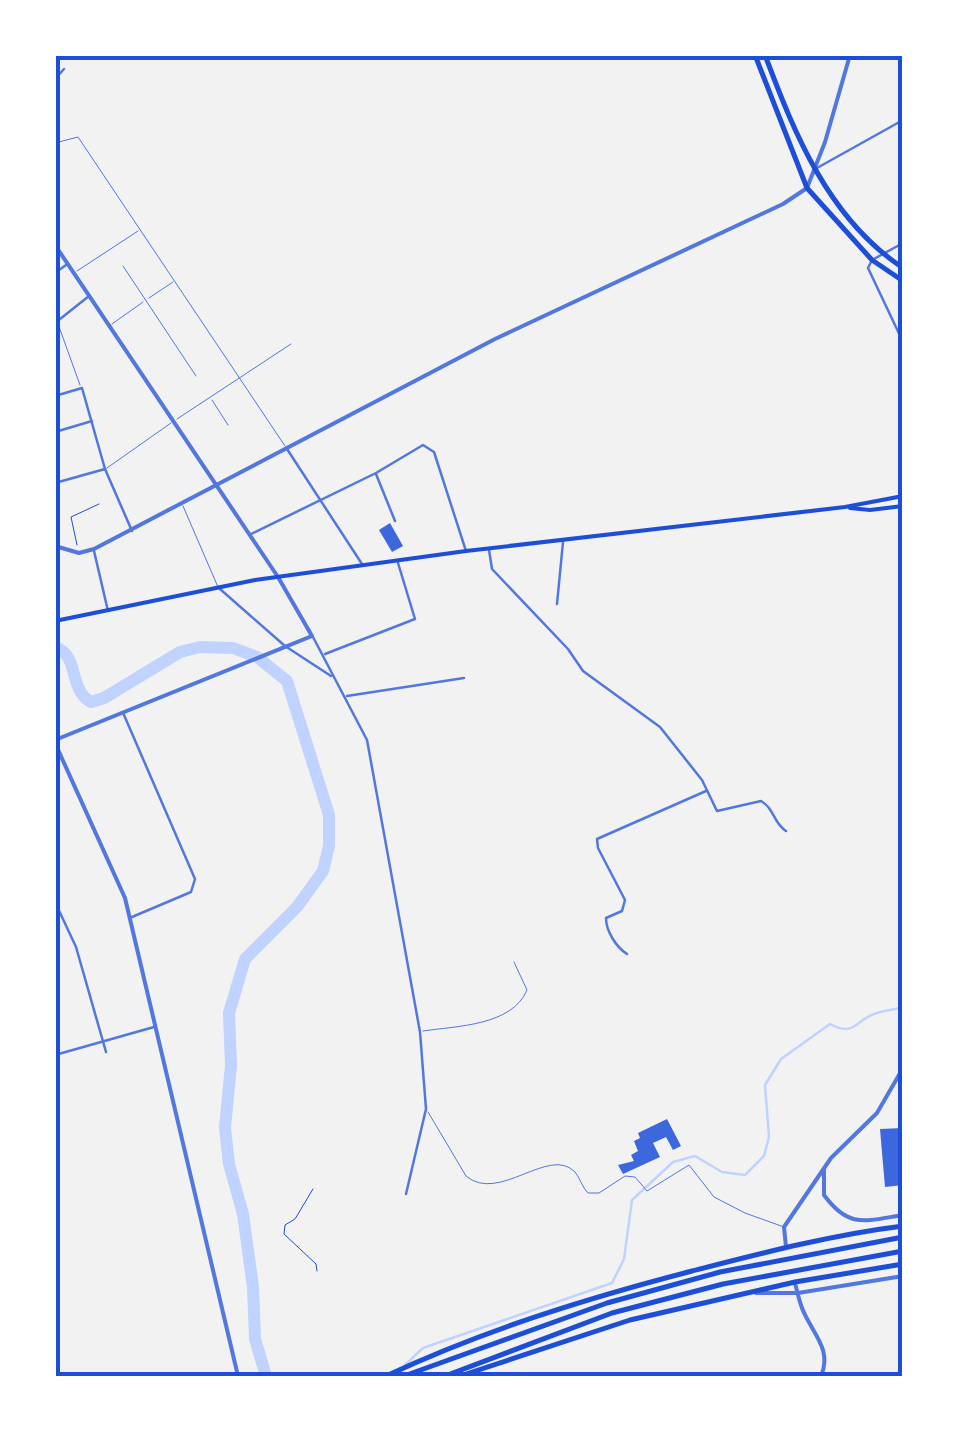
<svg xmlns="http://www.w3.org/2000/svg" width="958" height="1431" font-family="'Sofia Sans Condensed',sans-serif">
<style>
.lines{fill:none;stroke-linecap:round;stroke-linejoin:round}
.stream{stroke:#bfd3fe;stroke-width:2.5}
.river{stroke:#bfd3fe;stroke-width:12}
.building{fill:#3d67dc}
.path{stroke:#1d4ed8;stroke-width:1}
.service{stroke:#5277de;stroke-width:1}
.minor{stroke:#5277de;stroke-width:2.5}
.tertiary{stroke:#5277de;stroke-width:4}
.secondary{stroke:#1d4ed8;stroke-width:4}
.primary{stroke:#1d4ed8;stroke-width:5}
.trunk{stroke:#1d4ed8;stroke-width:5}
.neatline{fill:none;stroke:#1d4ed8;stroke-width:4}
</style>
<rect width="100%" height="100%" fill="#f2f2f2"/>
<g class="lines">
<path class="stream" d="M405 1365 423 1348 612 1283 624 1259 632 1200 673 1162 695 1156 722 1172 745 1175 764 1156 769 1137 765 1085 781 1059 830 1024C856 1038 855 1019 877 1013 886 1010 894 1010 903 1007"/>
<path class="river" d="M55 647C80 655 68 690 91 702L104 698 180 652 200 647 233 648 257 657 287 681 329 815V846L323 871 297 907 245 959 229 1013 231 1065 225 1128 229 1164 243 1214 253 1287 255 1339 266 1376"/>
</g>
<g class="building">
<polygon points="390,523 403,546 392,552 379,530"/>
<polygon points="667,1119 681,1146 673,1150 666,1137 653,1143 660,1157 623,1174 618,1165 634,1161 631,1155 638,1151 634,1141 640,1138 638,1133"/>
<polygon points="903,1128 903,1185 885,1187 880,1129"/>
</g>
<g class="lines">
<g class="path">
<polyline points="77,545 71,517 99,504"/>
<polyline points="313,1189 295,1219 285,1225 284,1234 316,1264 317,1271"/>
</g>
<g class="service">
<polyline points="55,143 78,137 285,446"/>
<polyline points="123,266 196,376"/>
<polyline points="77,271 138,231"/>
<polyline points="149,298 173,282"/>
<polyline points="57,321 80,385"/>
<polyline points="112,324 143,302"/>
<polyline points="212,400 228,425"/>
<polyline points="177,419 291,344"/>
<polyline points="107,468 171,423"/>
<polyline points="183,506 218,587"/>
<path d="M423 1031C456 1026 512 1026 527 990L514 962"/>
<path d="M428 1112 466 1176C499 1204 549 1145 575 1172 580 1178 582 1187 588 1193H599L625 1176 635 1177 647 1191 689 1165 714 1197 745 1213 784 1227"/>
</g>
<g class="minor">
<polyline points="55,79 64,69"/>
<polyline points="817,168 903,120"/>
<polyline points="903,243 872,260 868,268 903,342"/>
<polyline points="55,273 66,265"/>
<polyline points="55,323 89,296"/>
<polyline points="55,396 82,388 105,469 132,531"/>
<polyline points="55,432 92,421"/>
<polyline points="287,449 362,564"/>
<polyline points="376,474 395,521"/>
<polyline points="55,483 105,469"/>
<polyline points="251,534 376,473 423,445 434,452 466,551"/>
<path d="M489 550 492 569 568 649 583 671 660 727 702 780 717 811 761 801C775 809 773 823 786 831"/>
<polyline points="94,551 108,611"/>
<polyline points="220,589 285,646 331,676"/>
<polyline points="557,604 563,542"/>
<polyline points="313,637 367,740 420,1032 426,1109 406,1194"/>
<polyline points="325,654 415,619 398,563"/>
<polyline points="347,696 464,678"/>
<polyline points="124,715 195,879 191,892 132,917"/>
<polyline points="55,902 76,947 106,1052"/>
<path d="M627 954C616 947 606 931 606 918L622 911 625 900 598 848 597 839 706 791"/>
<polyline points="55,1055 154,1027"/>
</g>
<g class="tertiary">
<polyline points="55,245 278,577 312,636 55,740"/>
<polyline points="55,546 79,553 94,549 495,339 783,204 807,188 825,142 850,55"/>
<polyline points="55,743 125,898 238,1376"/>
<path d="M824 1170V1195C849 1229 865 1221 903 1215"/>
<polyline points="786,1247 784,1227 831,1158 877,1113 903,1068"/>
<path d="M795 1283C797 1291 799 1300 802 1308 811 1332 833 1349 821 1376"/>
<polyline points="756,1293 798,1293 903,1276"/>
</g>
<g class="secondary">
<polyline points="850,508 870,510 903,506"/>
<polyline points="55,621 255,580 466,551 845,507 903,496"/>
</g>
<g class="primary">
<polyline points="755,55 807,188 872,260 903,281"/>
<path d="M765 55C795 135 829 219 903 268"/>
<path d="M386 1376C484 1330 588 1298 692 1271 762 1253 831 1235 903 1226"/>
<polyline points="460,1376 630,1320 795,1282 903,1264"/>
</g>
<g class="trunk">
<polyline points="404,1376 607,1303 720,1272 903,1237"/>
<polyline points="445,1376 612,1313 723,1284 903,1251"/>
</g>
</g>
<rect width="958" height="1431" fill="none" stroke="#ffffff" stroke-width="115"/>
<rect x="58" y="58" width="842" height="1316" class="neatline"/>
</svg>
